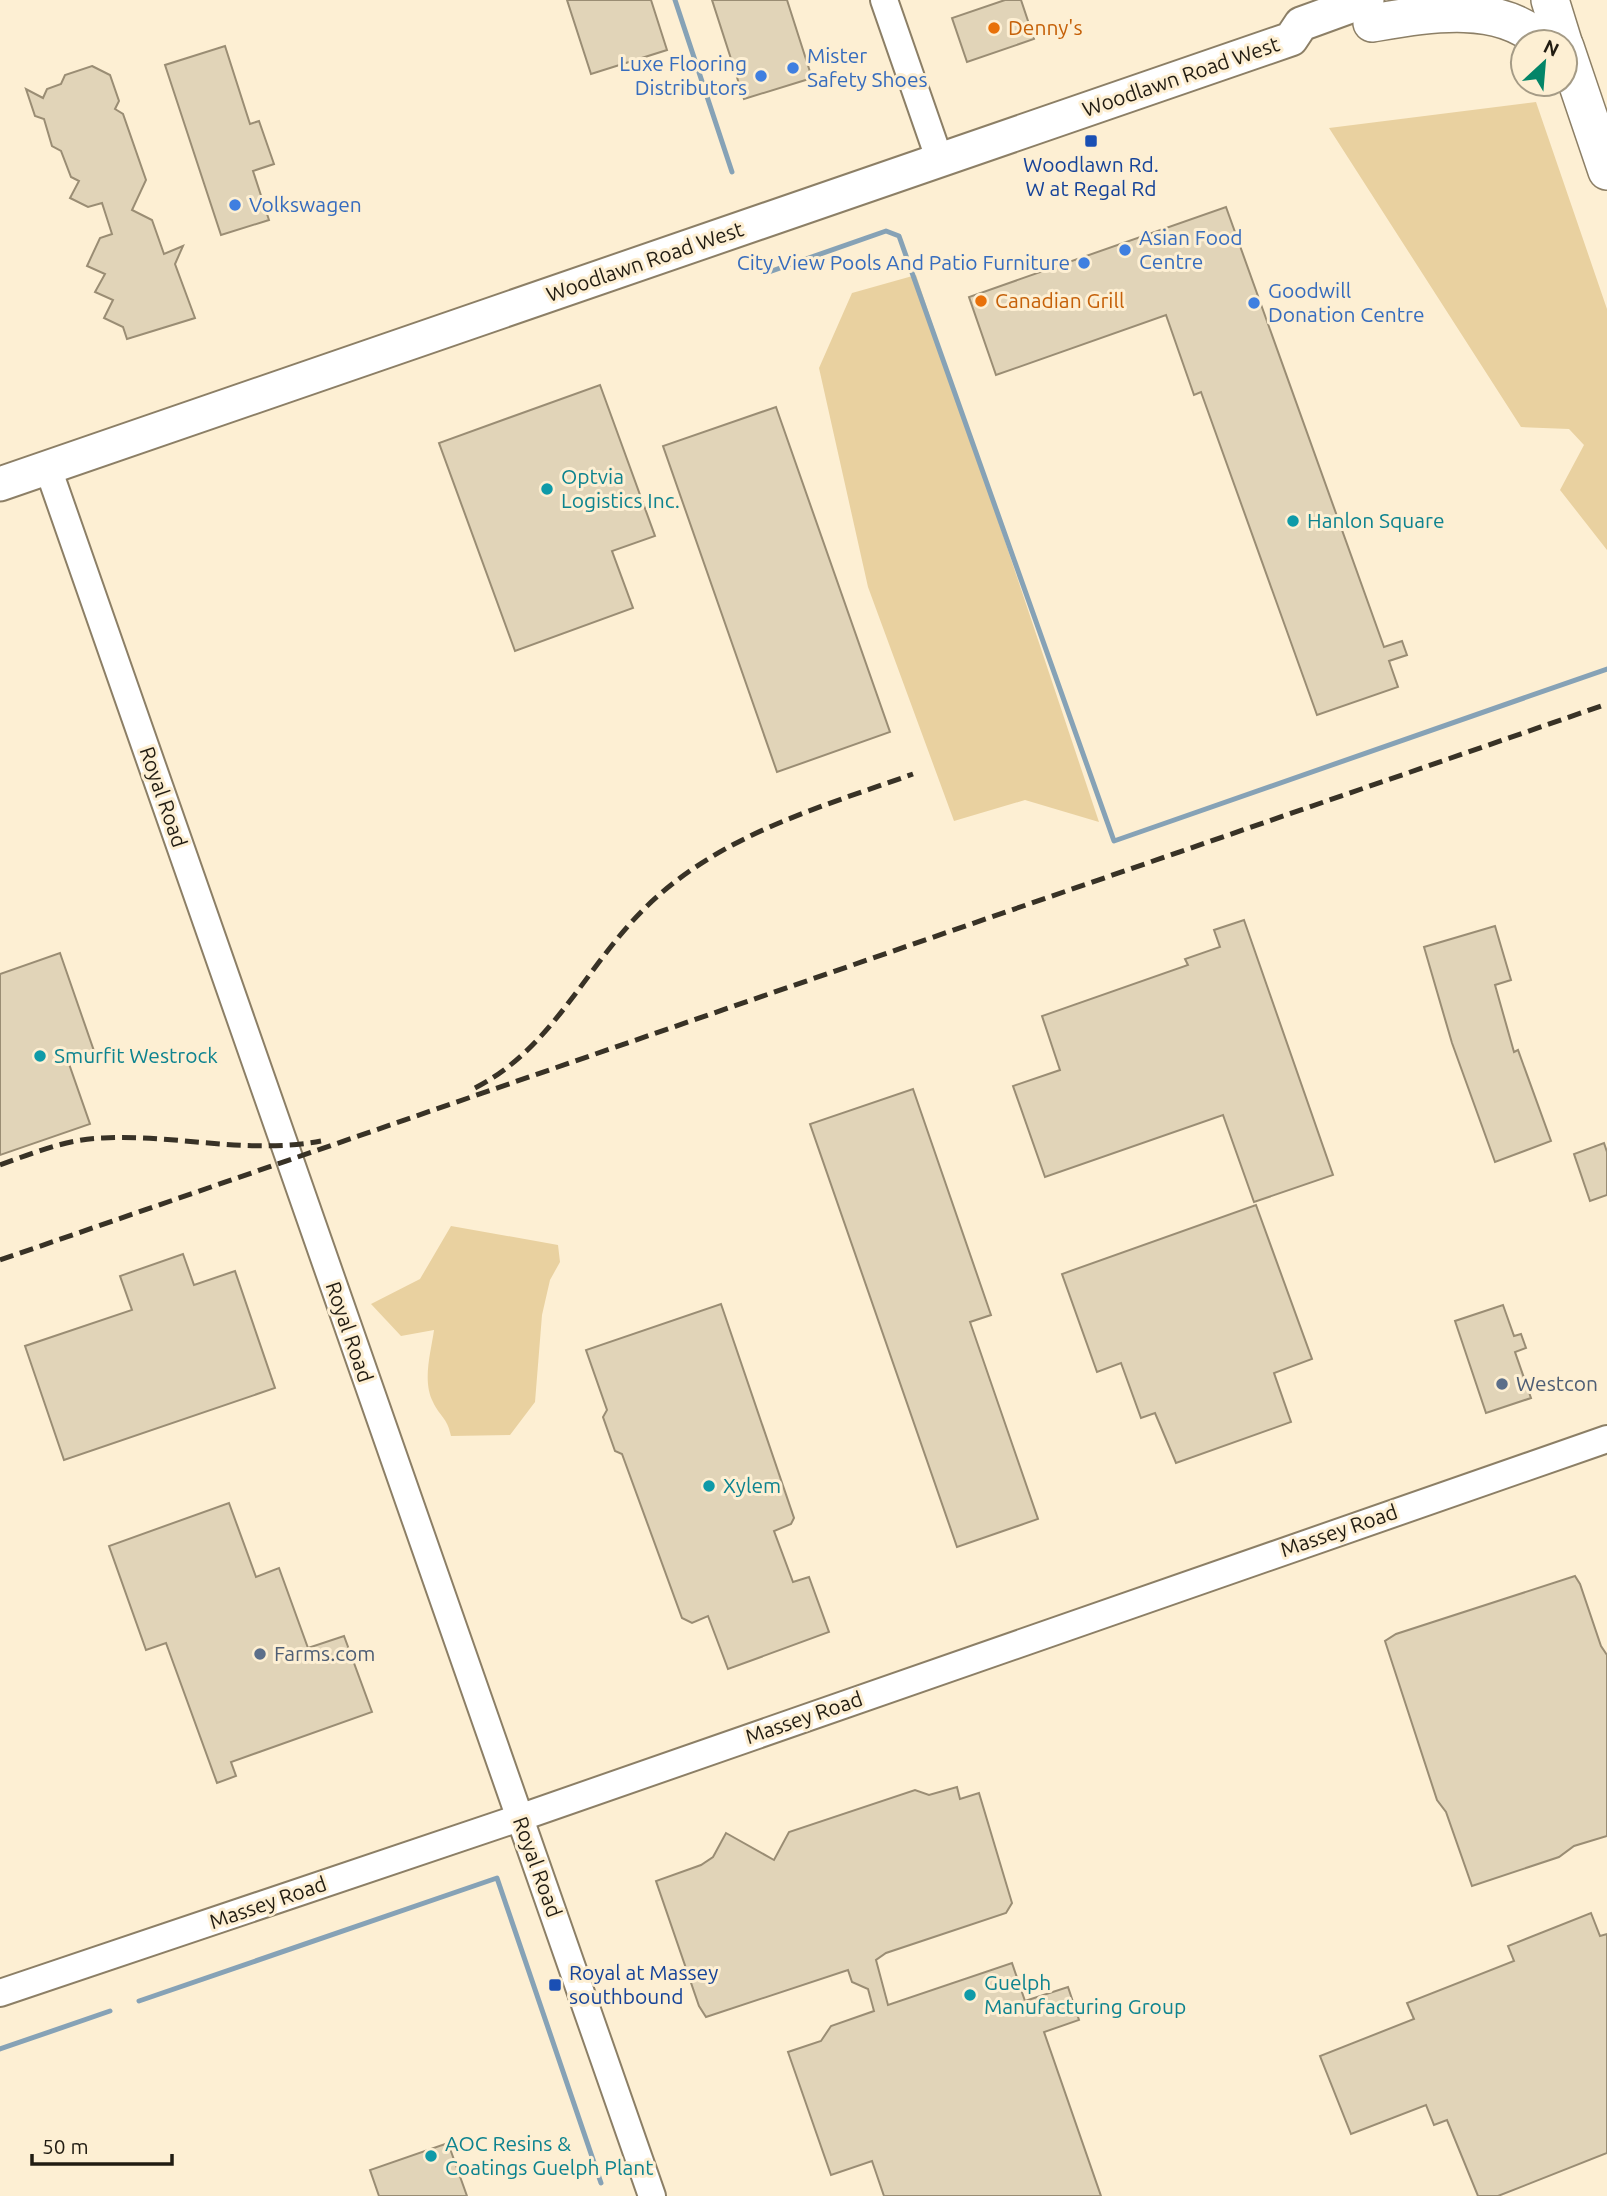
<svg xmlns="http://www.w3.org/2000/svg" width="1607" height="2196" font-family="Ubuntu,sans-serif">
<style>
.green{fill:#e9d1a0}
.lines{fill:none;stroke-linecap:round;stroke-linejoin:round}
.stream{stroke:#86a2b6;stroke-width:5}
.building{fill:#e1d4b8;stroke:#9a8d74;stroke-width:2}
.minor-casing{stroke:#8c7f66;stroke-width:30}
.major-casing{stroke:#8c7f66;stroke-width:37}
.highway-casing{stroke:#8c7f66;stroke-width:40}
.minor{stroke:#fff;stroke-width:26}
.major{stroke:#fff;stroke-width:33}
.highway{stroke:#fff;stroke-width:37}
.rail{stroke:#383226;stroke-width:5;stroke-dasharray:14 7;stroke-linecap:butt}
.food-dot{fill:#e8710a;stroke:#fdefd3;stroke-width:2.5}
.shop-dot{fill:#3f7fe0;stroke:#fdefd3;stroke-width:2.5}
.transit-dot{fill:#1a4fb4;stroke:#fdefd3;stroke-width:2.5}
.culture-dot{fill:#0f9aa8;stroke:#fdefd3;stroke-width:2.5}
.service-dot{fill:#5c6f8a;stroke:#fdefd3;stroke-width:2.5}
.labels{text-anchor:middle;stroke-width:6;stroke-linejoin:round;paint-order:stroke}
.food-label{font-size:21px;fill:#c56008;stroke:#fdefd3;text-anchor:start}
.shop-label{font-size:21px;fill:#366cbe;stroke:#fdefd3;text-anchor:start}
.street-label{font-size:21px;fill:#211c12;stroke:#fdefd3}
.transit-label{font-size:21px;fill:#164399;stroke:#fdefd3}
.culture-label{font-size:21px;fill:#0d838f;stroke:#fdefd3;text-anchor:start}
.service-label{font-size:21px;fill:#4e5e75;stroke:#fdefd3;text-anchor:start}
</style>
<rect width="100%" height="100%" fill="#fdefd3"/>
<g class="green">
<polygon points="1536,102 1607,309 1607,550 1560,490 1584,445 1569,429 1521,427 1329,128"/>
<polygon points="916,275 1099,822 1025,800 954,821 868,587 819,368 852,293"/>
<path d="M451 1226 558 1245 560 1262 550 1280 542 1315 535 1402 510 1435 451 1436C447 1417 440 1417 433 1402 422 1381 431 1352 434 1330L401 1336 371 1304 420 1279Z"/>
</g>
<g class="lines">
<g class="stream">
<polyline points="675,0 732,172"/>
<polyline points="766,273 886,231 899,236 1114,841 1607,669"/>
<polyline points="139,2001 497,1878 601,2183"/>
<polyline points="0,2049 110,2011"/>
</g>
</g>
<g class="building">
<polygon points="567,0 651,0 667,50 591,74"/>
<polygon points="712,0 787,0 812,78 744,99"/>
<polygon points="1005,0 1021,0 1034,39 967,62 952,18"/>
<polygon points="225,46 250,124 259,121 274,164 253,171 269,220 221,235 165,65"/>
<polygon points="92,66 110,75 119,101 115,109 123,114 146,180 132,210 152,220 164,254 183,246 175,264 195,318 127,339 123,327 104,318 113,300 95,292 105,274 87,266 100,238 112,234 102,203 88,207 70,198 79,181 71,177 61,151 52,146 44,119 35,116 26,89 43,98 47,89 61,84 65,75"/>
<polygon points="1226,207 1384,647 1402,641 1407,655 1389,661 1398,687 1317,715 1201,392 1194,395 1166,315 996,375 969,297"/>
<polygon points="600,385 655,536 612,551 633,608 515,651 439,443"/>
<polygon points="776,407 890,732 777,772 663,446"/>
<polygon points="1244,920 1333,1175 1254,1202 1223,1115 1045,1177 1013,1086 1060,1070 1042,1016 1188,965 1185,959 1220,947 1214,930"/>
<polygon points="1495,926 1511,980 1495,985 1514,1052 1518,1050 1551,1141 1495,1162 1452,1043 1424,947"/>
<polygon points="60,953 94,1051 68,1061 90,1124 0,1155 0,974"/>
<polygon points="913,1089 991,1315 970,1322 1038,1519 957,1547 810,1124"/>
<polygon points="1604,1143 1607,1152 1607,1195 1590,1201 1574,1154"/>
<polygon points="1256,1205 1312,1359 1274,1373 1291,1422 1176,1463 1155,1413 1141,1418 1121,1363 1097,1372 1062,1274"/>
<polygon points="183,1254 194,1285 235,1271 275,1388 64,1460 25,1346 132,1310 120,1276"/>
<polygon points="721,1304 794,1518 791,1524 774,1531 793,1582 809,1577 829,1632 728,1669 708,1616 692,1623 682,1618 622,1454 615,1451 603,1417 607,1410 586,1350"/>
<polygon points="1503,1305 1514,1336 1521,1334 1526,1348 1515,1352 1531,1398 1486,1413 1455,1321"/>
<polygon points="229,1503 256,1577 279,1568 308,1648 344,1636 372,1712 231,1762 236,1776 217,1783 166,1643 146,1650 109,1546"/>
<polygon points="1575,1576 1580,1584 1601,1646 1607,1655 1607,1836 1574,1846 1559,1857 1472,1886 1446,1812 1437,1800 1385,1641 1396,1634"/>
<polygon points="957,1787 960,1799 979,1793 1012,1903 1006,1913 886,1953 876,1960 888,2005 1012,1963 1025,2001 1068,1987 1079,2020 1044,2032 1101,2196 884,2196 872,2161 831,2175 788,2052 821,2041 831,2026 874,2011 868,1989 852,1982 848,1970 706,2017 699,2006 656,1881 701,1865 713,1857 726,1833 774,1860 789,1832 915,1790 929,1795"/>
<polygon points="1591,1913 1600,1936 1607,1934 1607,2153 1498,2196 1478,2196 1447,2120 1434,2125 1426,2105 1351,2134 1320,2056 1414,2019 1407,2003 1514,1961 1508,1946"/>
<polygon points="448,2143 467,2196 379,2196 370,2170"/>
</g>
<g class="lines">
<defs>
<g id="minor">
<polyline points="884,0 940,161"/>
<polyline points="48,468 652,2196"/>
<polyline points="0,1993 519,1818 1607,1439"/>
</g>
<polyline id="major" points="0,484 1291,39 1301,24 1367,0"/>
<g id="highway">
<polyline points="1550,0 1563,42"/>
<path d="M1372 23C1426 14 1500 0 1542 42"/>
<polyline points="1565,47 1607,171"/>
</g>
</defs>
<use href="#minor" class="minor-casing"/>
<use href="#major" class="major-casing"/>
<use href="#highway" class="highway-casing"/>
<use href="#minor" class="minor"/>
<use href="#major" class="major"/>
<use href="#highway" class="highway"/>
<g class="rail">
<path d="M475 1088C553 1048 585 967 645 908 719 835 818 808 913 774"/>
<path d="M0 1165C33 1153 67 1139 103 1138 176 1134 247 1155 321 1141"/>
<polyline points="0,1260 1607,704"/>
</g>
</g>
<g class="food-dot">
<circle cx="994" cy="28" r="7"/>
<circle cx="981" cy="301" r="7"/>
</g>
<g class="shop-dot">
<circle cx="793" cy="68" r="7"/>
<circle cx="761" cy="76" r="7"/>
<circle cx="235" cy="205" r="7"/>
<circle cx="1125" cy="250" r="7"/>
<circle cx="1084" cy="263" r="7"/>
<circle cx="1254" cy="303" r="7"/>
</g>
<g class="transit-dot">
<rect x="1084" y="134" width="14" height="14" rx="3.5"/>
<rect x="548" y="1978" width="14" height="14" rx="3.5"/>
</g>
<g class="culture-dot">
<circle cx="547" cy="489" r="7"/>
<circle cx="1293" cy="521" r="7"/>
<circle cx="40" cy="1056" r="7"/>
<circle cx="709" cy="1486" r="7"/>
<circle cx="970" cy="1995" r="7"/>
<circle cx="431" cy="2156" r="7"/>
</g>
<g class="service-dot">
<circle cx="1502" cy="1384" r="7"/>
<circle cx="260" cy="1654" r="7"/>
</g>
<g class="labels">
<g class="food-label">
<text x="1008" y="35">Denny's</text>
<text x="995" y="308">Canadian Grill</text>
</g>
<g class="shop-label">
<text x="807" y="63">Mister<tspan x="807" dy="24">Safety Shoes</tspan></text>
<text x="747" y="71" text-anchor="end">Luxe Flooring<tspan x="747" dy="24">Distributors</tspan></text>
<text x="249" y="212">Volkswagen</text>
<text x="1139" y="245">Asian Food<tspan x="1139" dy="24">Centre</tspan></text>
<text x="1070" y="270" text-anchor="end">City View Pools And Patio Furniture</text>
<text x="1268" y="298">Goodwill<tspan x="1268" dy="24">Donation Centre</tspan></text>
</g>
<g class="street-label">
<text transform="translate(1181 77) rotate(-19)" y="7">Woodlawn Road West</text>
<text transform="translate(645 262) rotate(-19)" y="7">Woodlawn Road West</text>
<text transform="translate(163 797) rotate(71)" y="7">Royal Road</text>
<text transform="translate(349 1332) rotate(71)" y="7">Royal Road</text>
<text transform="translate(1339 1531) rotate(-19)" y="7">Massey Road</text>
<text transform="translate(804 1718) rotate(-19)" y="7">Massey Road</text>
<text transform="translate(537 1867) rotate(70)" y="7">Royal Road</text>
<text transform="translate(268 1903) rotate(-19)" y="7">Massey Road</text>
</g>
<g class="transit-label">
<text x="1091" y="172">Woodlawn Rd.<tspan x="1091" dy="24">W at Regal Rd</tspan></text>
<text x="569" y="1980" text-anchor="start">Royal at Massey<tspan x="569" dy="24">southbound</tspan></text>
</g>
<g class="culture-label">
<text x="561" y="484">Optvia<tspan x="561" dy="24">Logistics Inc.</tspan></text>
<text x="1307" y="528">Hanlon Square</text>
<text x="54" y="1063">Smurfit Westrock</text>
<text x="723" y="1493">Xylem</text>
<text x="984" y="1990">Guelph<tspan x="984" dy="24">Manufacturing Group</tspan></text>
<text x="445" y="2151">AOC Resins &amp;<tspan x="445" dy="24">Coatings Guelph Plant</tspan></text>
</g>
<g class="service-label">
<text x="1516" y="1391">Westcon</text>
<text x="274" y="1661">Farms.com</text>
</g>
</g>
<g transform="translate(1544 63) rotate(26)"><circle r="33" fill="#fdefd3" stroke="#a59b86" stroke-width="2"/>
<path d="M0-5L12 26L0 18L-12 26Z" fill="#038568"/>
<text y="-10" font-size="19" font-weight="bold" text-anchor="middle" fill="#211c12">N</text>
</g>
<path d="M32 2154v10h140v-10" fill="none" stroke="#211c12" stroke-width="3.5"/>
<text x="42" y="2154" font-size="21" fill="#211c12" stroke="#fdefd3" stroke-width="5" paint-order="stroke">50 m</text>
</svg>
